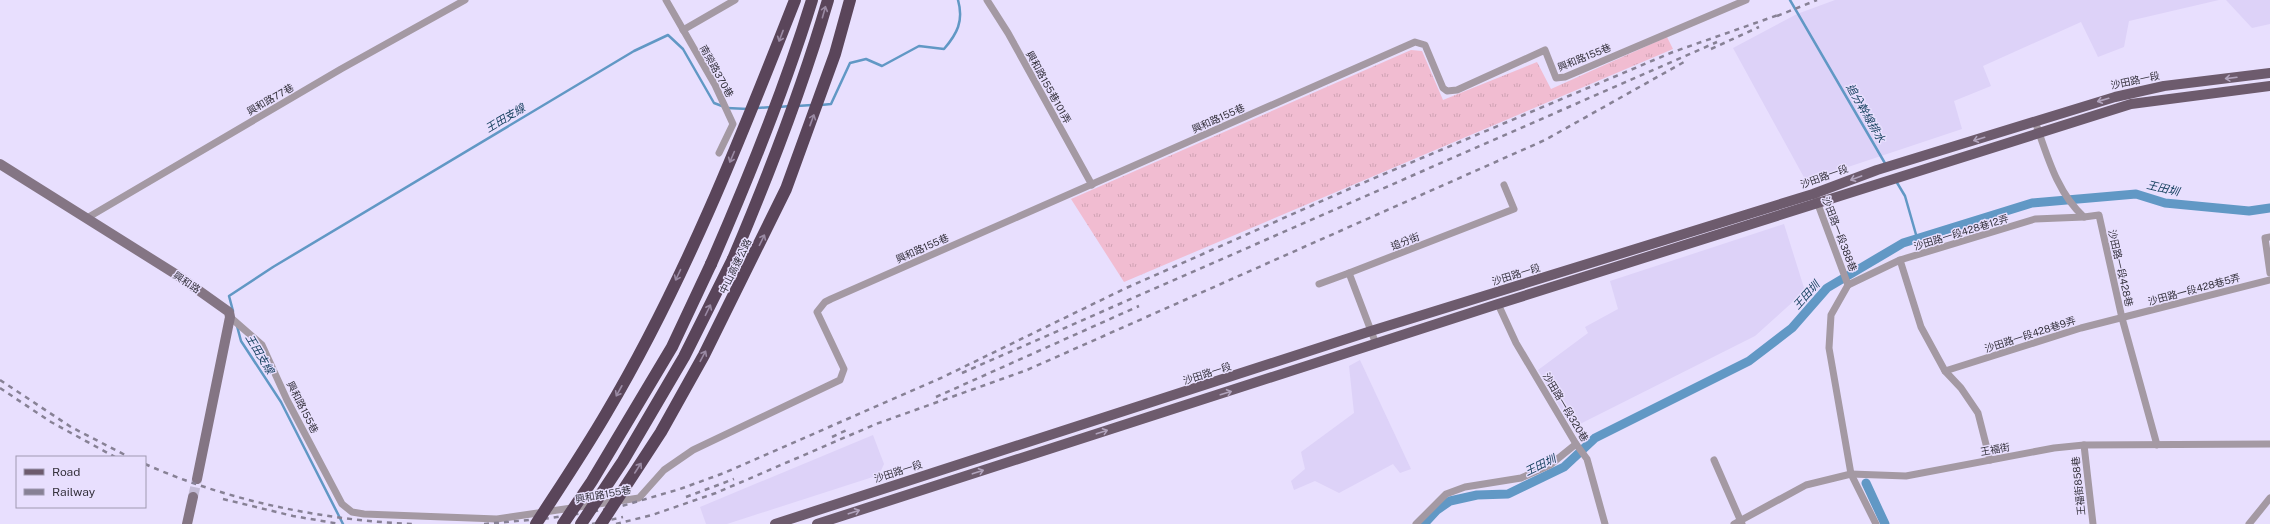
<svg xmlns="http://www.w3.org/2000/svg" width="2270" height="524" font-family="'Public Sans','Noto Sans TC',sans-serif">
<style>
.built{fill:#ddd2f8}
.grass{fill:url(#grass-tufts)}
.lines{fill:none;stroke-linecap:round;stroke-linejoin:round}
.stream{stroke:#6198c5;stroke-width:2.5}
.canal{stroke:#6198c5;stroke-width:9}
.secondary-tunnel{stroke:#c4bcd7;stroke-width:10;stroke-dasharray:10 5;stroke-linecap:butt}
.street{stroke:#a499a3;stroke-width:7}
.secondary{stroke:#847584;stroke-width:10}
.primary{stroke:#6d5b6d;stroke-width:10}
.highway{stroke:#5a455a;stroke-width:12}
.rail{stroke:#878195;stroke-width:2.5;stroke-dasharray:5 5;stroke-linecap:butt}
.highway-bridge{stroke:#5a455a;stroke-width:12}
.oneway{stroke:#9a8aa4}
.oneway2{stroke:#b1a4bd}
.labels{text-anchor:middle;stroke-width:3;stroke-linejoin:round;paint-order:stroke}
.street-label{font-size:10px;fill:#35323d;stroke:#e8dffe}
.water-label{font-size:11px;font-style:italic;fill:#133e5d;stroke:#e8dffe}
</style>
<defs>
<pattern id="grass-tufts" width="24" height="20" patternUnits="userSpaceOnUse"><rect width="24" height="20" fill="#f1bcd1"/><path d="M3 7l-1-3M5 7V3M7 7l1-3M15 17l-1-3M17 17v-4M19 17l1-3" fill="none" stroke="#cfa2b4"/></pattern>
</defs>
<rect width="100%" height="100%" fill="#e8dffe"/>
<g class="built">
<polygon points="1835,0 2219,0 2129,21 2124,47 2098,57 2081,22 1983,66 1991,86 1954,101 1962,129 1806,181 1733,48 1797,14"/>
<polygon points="2226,0 2270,0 2270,24 2252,28"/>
<polygon points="1784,224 1805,291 1755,336 1572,428 1538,370 1588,333 1585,327 1618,309 1610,281"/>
<polygon points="1360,360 1411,469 1400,473 1393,464 1339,493 1315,481 1294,490 1291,481 1305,469 1301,452 1354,413 1349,366"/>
<polygon points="873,435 884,464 879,475 727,524 706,524 700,507"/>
</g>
<polygon class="grass" points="1667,37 1673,49 1124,282 1071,199 1411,50 1422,51 1443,100 1537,62 1551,89"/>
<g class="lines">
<g class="stream">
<polyline points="1790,0 1886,165"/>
<path d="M821 105 831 104 850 63 866 59 882 66 919 46 944 49C957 34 964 21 958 0"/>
<polyline points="797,106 812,105"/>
<polyline points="779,107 790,106"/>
<polyline points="727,108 748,109"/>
<polyline points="757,108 772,107"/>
<polyline points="1896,181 1905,196 1917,238"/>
<polyline points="233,311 229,296 273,267 634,51 668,35 683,49 714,103 722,106"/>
<polyline points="237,326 241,341 281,402 343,524"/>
</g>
<g class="canal">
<polyline points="1866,483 1885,524"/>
<polyline points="1424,524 1437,510 1450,501 1477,495 1508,494 1564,467 1595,438 1749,361 1792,328 1827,288 1903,243 2032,203 2136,194 2165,203 2249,211 2270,208"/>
</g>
<polyline class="secondary-tunnel" points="193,497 197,479"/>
<g class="street">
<polyline points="666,0 715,85 733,124 719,153"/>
<polyline points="987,0 1008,33 1092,185"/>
<polyline points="683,30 735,0"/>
<path d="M2035 121C2047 155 2057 193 2084 217L2099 215 2122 318 2157 445"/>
<polyline points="1816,199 1848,285 1831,315 1829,348 1851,474 1876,524"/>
<polyline points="87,218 341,69 465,0"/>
<polyline points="2270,237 2265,238 2270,273"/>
<polyline points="1900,260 1921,327 1945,371 1961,388 1978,413 1990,460"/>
<polyline points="1319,284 1349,273"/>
<polyline points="1848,285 1900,260 2035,219 2084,217"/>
<polyline points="1498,304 1516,343 1576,444 1587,459 1605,524"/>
<polyline points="230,317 262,345 287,400 342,504 352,512 364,514 497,519 639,498 664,470 693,450 840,380 844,369 817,312 825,302 831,299 1415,42 1425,45 1443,88 1447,91 1457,90 1545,50 1556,78 1565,77 1746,0"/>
<polyline points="1376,344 1349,273 1514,209 1504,185"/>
<polyline points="1945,371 2081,328 2270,280"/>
<polyline points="2084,445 2093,524"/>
<polyline points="1714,460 1742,524"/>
<polyline points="1416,524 1446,494 1465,487 1521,478 1550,465 1576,444"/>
<polyline points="1734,524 1806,485 1851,474 1906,476 2054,448 2084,445 2270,444"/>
<polyline points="2249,524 2270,498"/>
</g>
<g class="secondary">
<polyline points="0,164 177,275 229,312 230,317 197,479"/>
<polyline points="187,524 193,497"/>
</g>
<g class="primary">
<polyline points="775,524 1371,331 1813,194 1877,170 2115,97 2164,86 2270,73"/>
<polyline points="817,524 1498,304 2131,104 2270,86"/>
</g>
<g class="highway">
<path d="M733 259C769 174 802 89 828 0"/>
<path d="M711 264C749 177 784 91 812 0"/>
</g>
<g class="rail">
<polyline points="1777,16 1817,0"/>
<polyline points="1711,49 1759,27"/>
<polyline points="962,373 1717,42"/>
<polyline points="0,380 71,427 129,457"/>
<polyline points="0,388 51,422 115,457"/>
<polyline points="936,397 1139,306"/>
<polyline points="832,437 849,429"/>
<path d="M145 464C228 501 322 520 412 524"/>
<polyline points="686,497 734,479"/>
<polyline points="223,499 293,516 340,524"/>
<polyline points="484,524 551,518 615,508 680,489 724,473 941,378 1124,289 1358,185 1673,52 1781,14"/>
<polyline points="592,524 623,517"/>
<polyline points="616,524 652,515 716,493 876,424 1027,370 1545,140 1684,62"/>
</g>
<g class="highway-bridge">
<path d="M536 524C560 487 585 450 607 412 684 282 740 140 795 0"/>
<polyline points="563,524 592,481 672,347 711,264"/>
<polyline points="581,524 623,461 684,357 733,259"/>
<polyline points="601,524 661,432 704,355 786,189 835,54 850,0"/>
</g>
</g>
<defs><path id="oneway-shaft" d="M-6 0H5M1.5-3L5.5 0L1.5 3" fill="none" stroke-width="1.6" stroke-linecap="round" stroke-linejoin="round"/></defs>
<g class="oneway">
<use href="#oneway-shaft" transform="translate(824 12) rotate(-74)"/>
<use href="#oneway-shaft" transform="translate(781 36) rotate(111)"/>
<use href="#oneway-shaft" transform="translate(812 120) rotate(-70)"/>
<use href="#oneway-shaft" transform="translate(732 157) rotate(113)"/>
<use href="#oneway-shaft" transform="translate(762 240) rotate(-64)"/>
<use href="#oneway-shaft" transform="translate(678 275) rotate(115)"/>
<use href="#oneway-shaft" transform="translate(708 310) rotate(-64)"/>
<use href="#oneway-shaft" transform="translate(703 356) rotate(-62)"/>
<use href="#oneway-shaft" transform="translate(619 391) rotate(119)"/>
<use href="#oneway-shaft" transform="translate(638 468) rotate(-57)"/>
</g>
<g class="oneway2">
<use href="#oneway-shaft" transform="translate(2231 78) rotate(173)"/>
<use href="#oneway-shaft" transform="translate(2103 100) rotate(164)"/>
<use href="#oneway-shaft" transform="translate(1979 139) rotate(163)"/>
<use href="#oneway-shaft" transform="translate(1856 178) rotate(160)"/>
<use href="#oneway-shaft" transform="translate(1226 393) rotate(-17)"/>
<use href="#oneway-shaft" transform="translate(1102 432) rotate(-18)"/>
<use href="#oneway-shaft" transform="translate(978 472) rotate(-18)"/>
<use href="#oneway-shaft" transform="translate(854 512) rotate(-18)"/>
</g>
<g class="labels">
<g class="street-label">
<text transform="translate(1584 57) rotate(-22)" y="4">興和路155巷</text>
<text transform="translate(717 71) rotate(61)" y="4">南榮路370巷</text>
<text transform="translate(2135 80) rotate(-12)" y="4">沙田路一段</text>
<text transform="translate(1049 87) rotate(61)" y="4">興和路155巷101弄</text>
<text transform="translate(270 99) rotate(-30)" y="4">興和路77巷</text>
<text transform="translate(1218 118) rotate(-24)" y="4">興和路155巷</text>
<text transform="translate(1824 176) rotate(-20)" y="4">沙田路一段</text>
<text transform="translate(1961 232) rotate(-17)" y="4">沙田路一段428巷12弄</text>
<text transform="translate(1840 234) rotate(69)" y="4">沙田路一段388巷</text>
<text transform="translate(1405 241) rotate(-21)" y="4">追分街</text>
<text transform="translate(922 248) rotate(-24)" y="4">興和路155巷</text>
<text transform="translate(735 266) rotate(-64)" y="4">中山高速公路</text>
<text transform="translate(2121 268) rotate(77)" y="4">沙田路一段428巷</text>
<text transform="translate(1516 274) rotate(-17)" y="4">沙田路一段</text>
<text transform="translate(187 282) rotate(34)" y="4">興和路</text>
<text transform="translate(2194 289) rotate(-15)" y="4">沙田路一段428巷5弄</text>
<text transform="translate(2030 334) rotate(-18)" y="4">沙田路一段428巷9弄</text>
<text transform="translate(1207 373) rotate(-18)" y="4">沙田路一段</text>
<text transform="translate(303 407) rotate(63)" y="4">興和路155巷</text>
<text transform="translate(1566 407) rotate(59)" y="4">沙田路一段320巷</text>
<text transform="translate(1995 449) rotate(-10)" y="4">王福街</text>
<text transform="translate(898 471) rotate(-18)" y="4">沙田路一段</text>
<text transform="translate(2078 486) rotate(-96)" y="4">王福街858巷</text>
<text transform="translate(603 494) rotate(-10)" y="4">興和路155巷</text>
</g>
<g class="water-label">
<text transform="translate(1866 113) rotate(60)" y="4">追分幹線排水</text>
<text transform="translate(505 118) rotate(-31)" y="4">王田支線</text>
<text transform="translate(2163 188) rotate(13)" y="4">王田圳</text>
<text transform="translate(1806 295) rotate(-48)" y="4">王田圳</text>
<text transform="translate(260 354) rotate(59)" y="4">王田支線</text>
<text transform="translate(1540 465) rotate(-26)" y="4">王田圳</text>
</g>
</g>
<rect x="16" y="456" width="130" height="52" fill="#e8dffe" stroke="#a09ab1"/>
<rect x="24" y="469" width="20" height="6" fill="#6d5b6d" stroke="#a09ab1"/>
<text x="52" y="476" font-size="12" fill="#35323d">Road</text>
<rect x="24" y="489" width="20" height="6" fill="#878195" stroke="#a09ab1"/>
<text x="52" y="496" font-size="12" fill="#35323d">Railway</text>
</svg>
